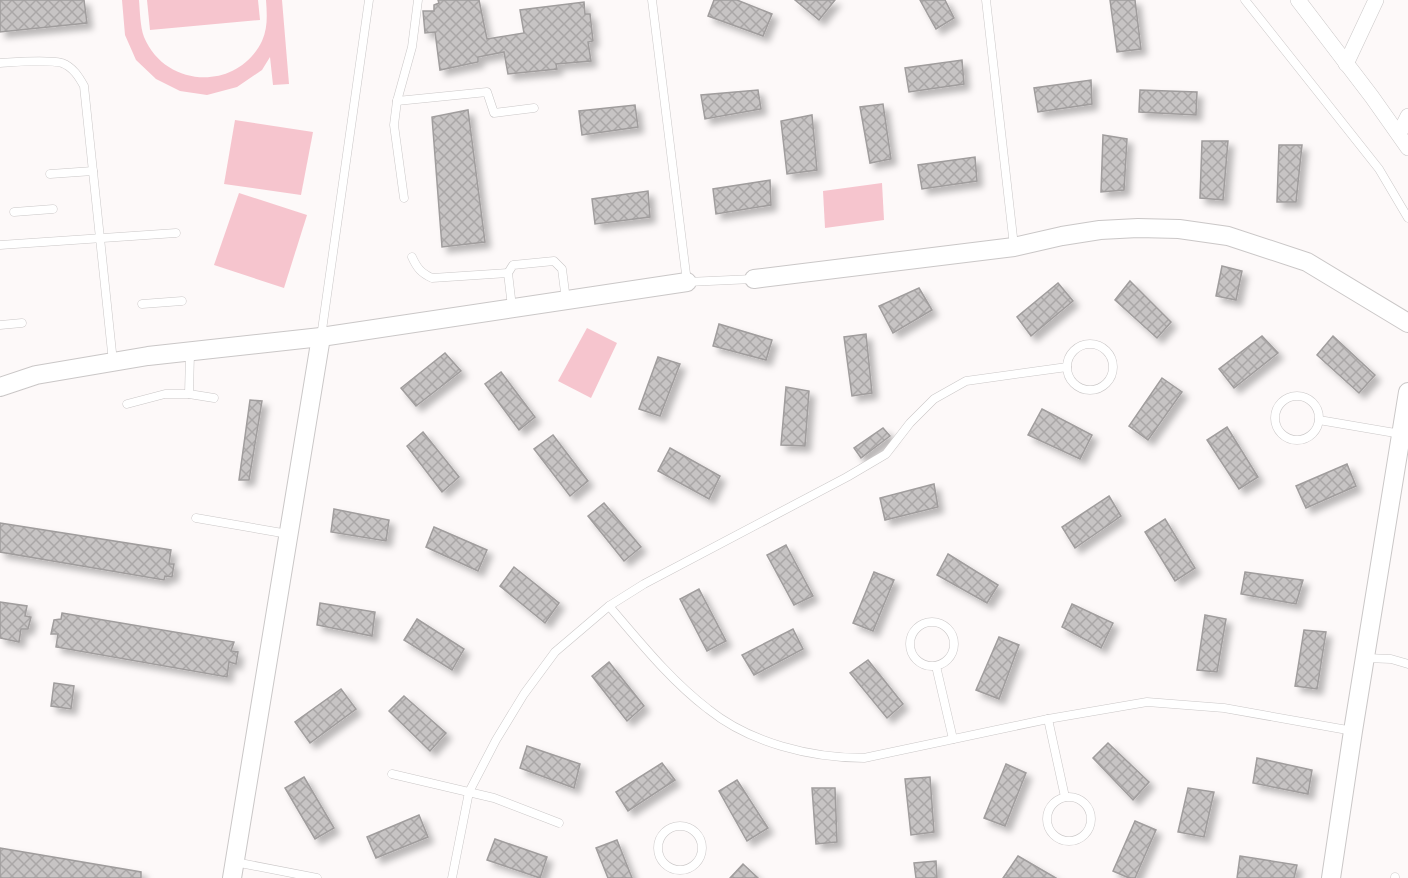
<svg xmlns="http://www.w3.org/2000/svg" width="1408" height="878" font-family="'DM Sans',sans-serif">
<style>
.pitch{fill:#f6c5ce}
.building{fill:url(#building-cross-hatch);stroke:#a09d9d;stroke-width:1.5;filter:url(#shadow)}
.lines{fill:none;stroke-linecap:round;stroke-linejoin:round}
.service-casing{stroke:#cac7c7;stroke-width:9}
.minor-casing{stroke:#cac7c7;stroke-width:16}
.tertiary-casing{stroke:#cac7c7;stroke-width:20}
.service{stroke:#fff;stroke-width:8}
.minor{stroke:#fff;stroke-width:15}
.tertiary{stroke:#fff;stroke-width:18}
</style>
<defs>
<pattern id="building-cross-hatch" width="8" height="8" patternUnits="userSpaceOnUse" patternTransform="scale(1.5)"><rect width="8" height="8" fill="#c7c4c4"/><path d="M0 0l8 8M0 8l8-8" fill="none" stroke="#aaa7a7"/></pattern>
<filter id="shadow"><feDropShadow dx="5.5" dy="5.5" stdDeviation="3" flood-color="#0004"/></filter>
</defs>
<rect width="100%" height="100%" fill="#fdf9f9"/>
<g class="pitch">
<path d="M122 0H139C140 11 140 26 144 37 165 88 237 92 262 41 268 28 267 14 266 0H282L289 84 273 85 270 57 262 70 237 87 207 95 180 91 156 79 136 60 125 35Z"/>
<polygon points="147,0 258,0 260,20 150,30"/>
<polygon points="235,120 313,132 301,195 224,184"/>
<polygon points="882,183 884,220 825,228 823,191"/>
<polygon points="239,193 307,215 284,288 214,265"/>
<polygon points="587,328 617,343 591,398 558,381"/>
</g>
<g class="building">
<polygon points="0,0 84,0 87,23 0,32"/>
<polygon points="438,0 479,0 487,39 524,33 520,10 584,2 585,14 590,14 593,41 588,42 591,61 556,64 557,69 508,74 504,52 478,57 478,62 440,70 435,32 425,33 423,11 434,11 434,5 439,3"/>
<polygon points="714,0 737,0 772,14 763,36 708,16"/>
<polygon points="795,0 835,0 819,20"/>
<polygon points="920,0 945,0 954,18 936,29"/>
<polygon points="1110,0 1135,0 1141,49 1117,52"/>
<polygon points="962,60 964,84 909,92 905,68"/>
<polygon points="1091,80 1092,104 1038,112 1034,88"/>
<polygon points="758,90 761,109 705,119 701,95"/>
<polygon points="1140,90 1197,92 1196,115 1139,112"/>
<polygon points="883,104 891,159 870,163 860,107"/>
<polygon points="635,105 638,127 582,135 579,111"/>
<polygon points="468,110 485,242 442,247 432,117"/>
<polygon points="812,115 817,170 787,174 781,121"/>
<polygon points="1103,135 1127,139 1124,190 1101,192"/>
<polygon points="1202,141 1228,141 1223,200 1200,198"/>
<polygon points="1279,145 1302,145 1296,202 1277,202"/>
<polygon points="975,157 977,181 922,189 918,165"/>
<polygon points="770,180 771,205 716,214 713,189"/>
<polygon points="648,191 650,217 595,224 592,199"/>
<polygon points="1222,266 1242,271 1236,300 1216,296"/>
<polygon points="1130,281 1171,322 1157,338 1115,300"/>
<polygon points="1058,283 1073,301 1031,336 1017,317"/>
<polygon points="919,288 932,310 893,333 879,306"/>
<polygon points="719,324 772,340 766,360 713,346"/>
<polygon points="866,334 872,393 852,396 844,337"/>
<polygon points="1262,336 1278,353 1234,388 1219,369"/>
<polygon points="1333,336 1375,375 1359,393 1317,355"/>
<polygon points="445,353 461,371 416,406 401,388"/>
<polygon points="658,357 680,364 660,416 639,409"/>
<polygon points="501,372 535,417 519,430 485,384"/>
<polygon points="1162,378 1182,392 1148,440 1129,426"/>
<polygon points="786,387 809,391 805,446 781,445"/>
<polygon points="250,400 262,401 249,480 239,480"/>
<polygon points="1042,409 1092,435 1080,459 1028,435"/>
<polygon points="1227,427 1258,477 1239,489 1207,440"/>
<polygon points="883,428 890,436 861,458 854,448"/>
<polygon points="423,432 459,477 442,492 407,446"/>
<polygon points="553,435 588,481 570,496 534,449"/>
<polygon points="670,448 720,476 709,499 658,471"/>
<polygon points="1347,464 1356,486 1306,508 1296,486"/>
<polygon points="934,484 938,507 885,520 880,498"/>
<polygon points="1109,496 1121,516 1075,548 1062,527"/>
<polygon points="604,503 641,547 624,561 588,516"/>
<polygon points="334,509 389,520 386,541 331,532"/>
<polygon points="1165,519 1195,568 1175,581 1145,532"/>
<polygon points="0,523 171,550 169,564 174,564 172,577 165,576 164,580 0,552"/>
<polygon points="434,527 487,550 478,571 426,547"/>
<polygon points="786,545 813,596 794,605 767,555"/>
<polygon points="948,554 998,585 987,603 937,575"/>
<polygon points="514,567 559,603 545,623 500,586"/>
<polygon points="874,572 894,580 873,631 853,623"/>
<polygon points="1245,572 1303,580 1296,604 1241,594"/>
<polygon points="699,589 726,641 707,651 680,599"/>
<polygon points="0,602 27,606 25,616 31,617 28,629 21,629 19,642 0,638"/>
<polygon points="320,603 375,612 372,636 317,625"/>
<polygon points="1072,604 1113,623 1101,648 1062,627"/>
<polygon points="62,613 234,642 231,651 238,652 236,664 229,662 227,677 56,647 58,634 51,634 54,620 61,619"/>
<polygon points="1205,615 1226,619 1217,672 1197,670"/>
<polygon points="417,619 464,649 452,670 404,640"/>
<polygon points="793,629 803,649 754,675 742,655"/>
<polygon points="1304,630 1326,632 1317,689 1295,686"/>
<polygon points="999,637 1019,645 999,699 976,690"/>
<polygon points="868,660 903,704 887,718 850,673"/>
<polygon points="609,662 644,706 627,721 592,676"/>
<polygon points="54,683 74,686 71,709 51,706"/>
<polygon points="341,689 356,709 310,743 295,722"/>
<polygon points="404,696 446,733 430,751 389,711"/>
<polygon points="1108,743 1149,782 1133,800 1093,758"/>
<polygon points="527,746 580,764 574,788 520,768"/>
<polygon points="1257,758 1312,770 1308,794 1253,783"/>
<polygon points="662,763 675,780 628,811 616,792"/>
<polygon points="1006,764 1026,773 1005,826 984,818"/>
<polygon points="304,777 334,828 315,839 285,788"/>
<polygon points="930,777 934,832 911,835 905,779"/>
<polygon points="737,780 768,828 747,841 719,791"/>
<polygon points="812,788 835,788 837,842 816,844"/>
<polygon points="1188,788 1214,792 1204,837 1178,832"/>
<polygon points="419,815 428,837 376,858 367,837"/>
<polygon points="1135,821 1156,830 1135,878 1129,878 1113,871"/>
<polygon points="495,839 547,857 540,878 487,860"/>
<polygon points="617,840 632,878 608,878 596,848"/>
<polygon points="0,848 141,872 141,878 0,878"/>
<polygon points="1018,856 1056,878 1003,878"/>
<polygon points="1240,856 1297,865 1294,878 1237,878"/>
<polygon points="936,861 937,878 916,878 914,863"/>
<polygon points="743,864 758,878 730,878"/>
</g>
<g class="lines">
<defs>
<g id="service">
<polyline points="652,0 687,282 753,279"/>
<polyline points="986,0 1014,246"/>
<polyline points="1245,0 1379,169 1408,218"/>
<path d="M0 63C16 62 47 59 62 63 73 67 79 77 84 86L113 362"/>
<polyline points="397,101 487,92 494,113 534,108"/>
<polyline points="50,174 93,171"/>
<polyline points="404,198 394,125 397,101 412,47 418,0"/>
<polyline points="14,212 53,209"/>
<polyline points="0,245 176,233"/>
<path d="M412 257C417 268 421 273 432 278L508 273"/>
<polyline points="142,304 182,301"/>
<polyline points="512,307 508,273 513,265 554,261 562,269 566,300"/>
<polyline points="0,325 22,323"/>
<polyline points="321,337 369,0"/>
<circle cx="1090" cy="367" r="23"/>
<polyline points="189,394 190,353"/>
<circle cx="1297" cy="418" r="22"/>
<polyline points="127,404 165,394 189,394 214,398"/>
<polyline points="1319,420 1401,434"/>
<polyline points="196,518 288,534"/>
<path d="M609 606C640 642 670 680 708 709 750 743 811 758 864 758L1048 719 1147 702 1224 708 1353 731"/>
<circle cx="932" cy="644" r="22"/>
<polyline points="1366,658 1391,659 1408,664"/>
<polyline points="936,666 953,739"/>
<polyline points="1048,719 1065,797"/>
<polyline points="392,774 494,798 559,823"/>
<circle cx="1069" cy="819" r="22"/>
<circle cx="680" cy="848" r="22"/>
<polyline points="235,862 317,878"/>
<polyline points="452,878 469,792 496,740 524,694 555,652 609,606 644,584 847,477 886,454 910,423 934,399 966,381 1067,367"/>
<polyline points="1395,878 1395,877"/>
</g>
<g id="minor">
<polyline points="1298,0 1372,97 1408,148"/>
<polyline points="1346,64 1376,0"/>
<polyline points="1399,134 1408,116"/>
</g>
<g id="tertiary">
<polyline points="754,279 1014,247 1062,236 1100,230 1138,228 1179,229 1228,236 1307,262 1408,323"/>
<polyline points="0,387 36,375 148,356 321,337 687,282"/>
<polyline points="232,878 321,337"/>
<polyline points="1331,878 1353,731 1408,392"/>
</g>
</defs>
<use href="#service" class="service-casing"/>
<use href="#minor" class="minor-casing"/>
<use href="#tertiary" class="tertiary-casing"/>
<use href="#service" class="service"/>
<use href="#minor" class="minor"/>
<use href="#tertiary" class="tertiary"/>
</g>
</svg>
